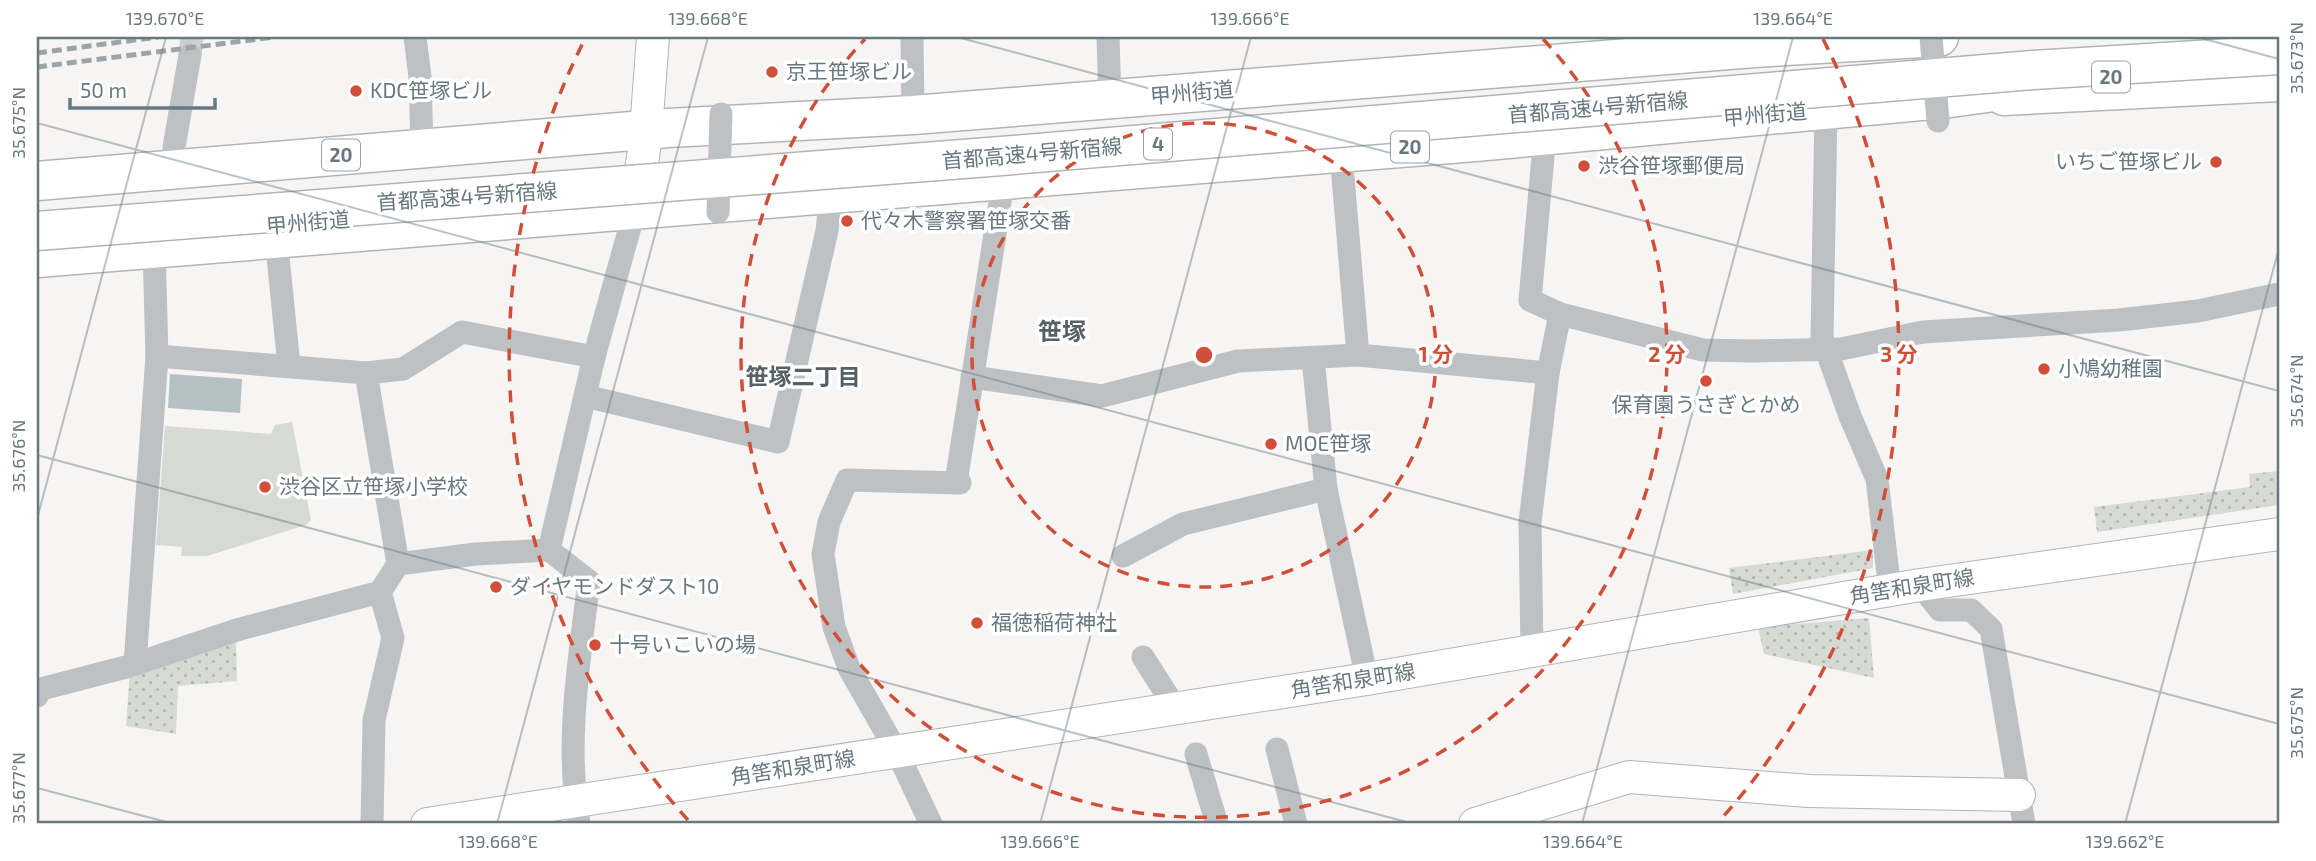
<svg xmlns="http://www.w3.org/2000/svg" width="2316" height="861" font-family="'Exo 2','Noto Sans JP',sans-serif">
<style>
.green{fill:#d6dad2}
.park{fill:url(#park-dots)}
.water{fill:#b4c0c3}
.lines{fill:none;stroke-linecap:round;stroke-linejoin:round}
.street-tunnel{stroke:#cbd0d1;stroke-width:23;stroke-dasharray:23 11;stroke-linecap:butt}
.secondary-casing{stroke:#b0b5b9;stroke-width:34}
.highway-casing{stroke:#b1b5b7;stroke-width:41}
.street{stroke:#bdc1c4;stroke-width:23}
.secondary{stroke:#fff;stroke-width:32}
.highway{stroke:#fff;stroke-width:38}
.rail{stroke:#9da4a8;stroke-width:5;stroke-dasharray:10 5;stroke-linecap:butt}
.highway-bridge-casing{stroke:#b1b5b7;stroke-width:41;stroke-linecap:butt}
.street-bridge{stroke:#bdc1c4;stroke-width:23}
.highway-bridge{stroke:#fff;stroke-width:38}
.ticks{fill:none;stroke:#687881;stroke-width:2;stroke-opacity:0.45}
.ring{fill:none;stroke:#d14e38;stroke-width:3.5;stroke-dasharray:12 9}
.poi-dot{fill:#d14e38;stroke:#fff;stroke-width:2.5}
.labels{text-anchor:middle;stroke-width:7;stroke-linejoin:round;paint-order:stroke}
.shield{fill:#fff;stroke:#95a0a7;stroke-width:2}
.shield-label{font-size:19px;font-weight:bold;fill:#687881}
.poi-label{font-size:21px;fill:#687881;stroke:#fff;text-anchor:start}
.street-label{font-size:21px;fill:#687881;stroke:#fff}
.neighbourhood-label{font-size:23px;font-weight:bold;fill:#556067;stroke:#fff}
.quarter-label{font-size:24px;font-weight:bold;fill:#556067;stroke:#fff}
.centre{fill:#d14e38;stroke:#fff;stroke-width:3.5}
.ring-label{font-size:21px;text-anchor:middle;font-weight:bold;fill:#d14e38;stroke:#fff;stroke-width:7;stroke-linejoin:round;paint-order:stroke}
.neatline{fill:none;stroke:#687881;stroke-width:2.5}
.ticks-label{font-size:18px;text-anchor:middle;fill:#687881}
</style>
<defs>
<pattern id="park-dots" width="8" height="8" patternUnits="userSpaceOnUse" patternTransform="scale(1.75)"><rect width="8" height="8" fill="#d6dad2"/><path d="M2 2h.1M6 6h.1" fill="none" stroke="#b1b6b0" stroke-width="1.8" stroke-linecap="round"/></pattern>
</defs>
<rect width="100%" height="100%" fill="#f6f5f3"/>
<polygon class="green" points="292,422 311,520 306,525 207,556 181,556 182,547 156,545 165,426 271,434 275,425"/>
<g class="park">
<polygon points="2279,471 2279,505 2097,532 2094,507 2250,487 2249,474"/>
<polygon points="1873,550 1873,568 1733,594 1729,568"/>
<polygon points="1869,618 1874,678 1764,654 1758,627"/>
<polygon points="236,638 237,681 178,686 176,734 126,726 130,671"/>
</g>
<polygon class="water" points="170,374 242,379 240,413 168,408"/>
<g class="lines">
<polyline class="street-tunnel" points="190,55 192,37"/>
<defs>
<g id="secondary">
<polyline points="636,206 645,143 653,37"/>
<polyline points="427,824 1367,679 1920,585 2279,534"/>
<polyline points="1475,824 1629,777 1809,791 2019,795"/>
</g>
<g id="highway">
<polyline points="2004,96 2279,82"/>
<polyline points="37,181 668,128 913,115 1754,48 1939,37"/>
<polyline points="37,258 1475,142 1943,99 2030,87"/>
</g>
</defs>
<use href="#secondary" class="secondary-casing"/>
<use href="#highway" class="highway-casing"/>
<g class="street">
<polyline points="415,37 420,77 422,148"/>
<polyline points="912,37 913,115"/>
<polyline points="1108,37 1110,100"/>
<polyline points="1826,109 1822,338 1850,416 1877,479 1890,591"/>
<polyline points="1545,135 1530,300 1560,314 1703,350 1752,351 1841,349 1923,332 2119,320 2198,311 2279,294"/>
<polyline points="1341,153 1358,355"/>
<polyline points="177,169 174,147 190,55"/>
<polyline points="276,237 289,366"/>
<polyline points="157,356 366,373 403,369 462,332 594,357"/>
<polyline points="1313,358 1326,489 1367,679"/>
<polyline points="972,377 1102,396 1238,361 1358,355 1548,373"/>
<polyline points="585,396 778,442 827,231 831,192"/>
<polyline points="1123,556 1183,524 1326,489"/>
<polyline points="398,564 476,554 549,550"/>
<polyline points="1920,585 1940,610 1971,610 1991,629 2024,824"/>
<polyline points="1532,651 1530,522 1548,373 1560,314"/>
<polyline points="1143,657 1176,709"/>
<polyline points="135,664 157,356 154,248"/>
<polyline points="37,696 41,689 126,667 240,629 380,592 398,564 366,373"/>
<polyline points="1277,749 1296,824"/>
<polyline points="1196,754 1217,824"/>
<polyline points="372,824 374,720 393,638 380,592"/>
<path d="M579 824C565 742 579 662 589 581L549 550 594 357 635 209"/>
<polyline points="931,824 897,752 849,668 834,627 823,554 829,522 847,480 960,483 957,476 1001,196 1001,179"/>
</g>
<use href="#secondary" class="secondary"/>
<use href="#highway" class="highway"/>
<g class="rail">
<polyline points="37,53 158,37"/>
<polyline points="37,67 275,37"/>
</g>
<defs>
<polyline id="highway-bridge" points="37,231 989,157 2033,70 2279,55"/>
</defs>
<use href="#highway-bridge" class="highway-bridge-casing"/>
<g class="street-bridge">
<polyline points="1931,37 1938,121"/>
<polyline points="718,212 721,114"/>
</g>
<use href="#highway-bridge" class="highway-bridge"/>
</g>
<path class="ticks" d="M957 37 2279 391M2197 37 2279 59M37 123 2279 724M37 455 1414 824M37 519 166 37M37 788 174 824M497 824 708 37M1040 824 1251 37M1582 824 1793 37M2125 824 2279 248"/>
<g class="ring">
<circle cx="1204" cy="355" r="232"/>
<path d="M1543 39A463 463 0 1 1 865 39"/>
<path d="M688 820A695 695 0 0 1 585 39M1823 39A695 695 0 0 1 1720 820"/>
</g>
<g class="poi-dot">
<circle cx="772" cy="72" r="7"/>
<circle cx="356" cy="91" r="7"/>
<circle cx="2216" cy="162" r="7"/>
<circle cx="1584" cy="166" r="7"/>
<circle cx="847" cy="221" r="7"/>
<circle cx="2044" cy="369" r="7"/>
<circle cx="1706" cy="381" r="7"/>
<circle cx="1271" cy="444" r="7"/>
<circle cx="265" cy="487" r="7"/>
<circle cx="496" cy="587" r="7"/>
<circle cx="977" cy="623" r="7"/>
<circle cx="595" cy="645" r="7"/>
</g>
<g class="labels">
<g class="shield">
<rect x="2092" y="61.5" width="38" height="31" rx="5"/>
<rect x="1144" y="128.5" width="28" height="31" rx="5"/>
<rect x="1391" y="131.5" width="38" height="31" rx="5"/>
<rect x="322" y="139.5" width="38" height="31" rx="5"/>
</g>
<g class="shield-label">
<text x="2111" y="84">20</text>
<text x="1158" y="151">4</text>
<text x="1410" y="154">20</text>
<text x="341" y="162">20</text>
</g>
<g class="poi-label">
<text x="786" y="79">京王笹塚ビル</text>
<text x="370" y="98">KDC笹塚ビル</text>
<text x="2202" y="169" text-anchor="end">いちご笹塚ビル</text>
<text x="1598" y="173">渋谷笹塚郵便局</text>
<text x="861" y="228">代々木警察署笹塚交番</text>
<text x="2058" y="376">小鳩幼稚園</text>
<text x="1706" y="412" text-anchor="middle">保育園うさぎとかめ</text>
<text x="1285" y="451">MOE笹塚</text>
<text x="279" y="494">渋谷区立笹塚小学校</text>
<text x="510" y="594">ダイヤモンドダスト10</text>
<text x="991" y="630">福徳稲荷神社</text>
<text x="609" y="652">十号いこいの場</text>
</g>
<g class="street-label">
<text transform="translate(1192 93) rotate(-5)" y="7">甲州街道</text>
<text transform="translate(1598 108) rotate(-5)" y="7">首都高速4号新宿線</text>
<text transform="translate(1765 115) rotate(-5)" y="7">甲州街道</text>
<text transform="translate(1032 154) rotate(-5)" y="7">首都高速4号新宿線</text>
<text transform="translate(467 197) rotate(-4)" y="7">首都高速4号新宿線</text>
<text transform="translate(308 223) rotate(-5)" y="7">甲州街道</text>
<text transform="translate(1912 587) rotate(-9)" y="7">角筈和泉町線</text>
<text transform="translate(1353 681) rotate(-9)" y="7">角筈和泉町線</text>
<text transform="translate(793 768) rotate(-9)" y="7">角筈和泉町線</text>
</g>
<g class="neighbourhood-label">
<text x="803" y="385">笹塚二丁目</text>
</g>
<g class="quarter-label">
<text x="1062" y="340">笹塚</text>
</g>
</g>
<circle cx="1204" cy="355" r="10" class="centre"/>
<g class="ring-label">
<text x="1436" y="362">1 分</text>
<text x="1667" y="362">2 分</text>
<text x="1899" y="362">3 分</text>
</g>
<rect width="2316" height="861" fill="none" stroke="#ffffff" stroke-width="77"/>
<path d="M70 98v10h145v-10" fill="none" stroke="#687881" stroke-width="3.5"/>
<text x="80" y="98" font-size="21" fill="#687881" stroke="#ffffff" stroke-width="5" paint-order="stroke">50 m</text>
<rect x="38" y="38" width="2240" height="784" class="neatline"/>
<g class="ticks-label">
<text x="165" y="25">139.670°E</text>
<text x="708" y="25">139.668°E</text>
<text x="1250" y="25">139.666°E</text>
<text x="1793" y="25">139.664°E</text>
<text transform="translate(2297 58) rotate(-90)" y="6">35.673°N</text>
<text transform="translate(19 123) rotate(-90)" y="6">35.675°N</text>
<text transform="translate(2297 391) rotate(-90)" y="6">35.674°N</text>
<text transform="translate(19 456) rotate(-90)" y="6">35.676°N</text>
<text transform="translate(2297 723) rotate(-90)" y="6">35.675°N</text>
<text transform="translate(19 788) rotate(-90)" y="6">35.677°N</text>
<text x="498" y="848">139.668°E</text>
<text x="1040" y="848">139.666°E</text>
<text x="1583" y="848">139.664°E</text>
<text x="2125" y="848">139.662°E</text>
</g>
</svg>
